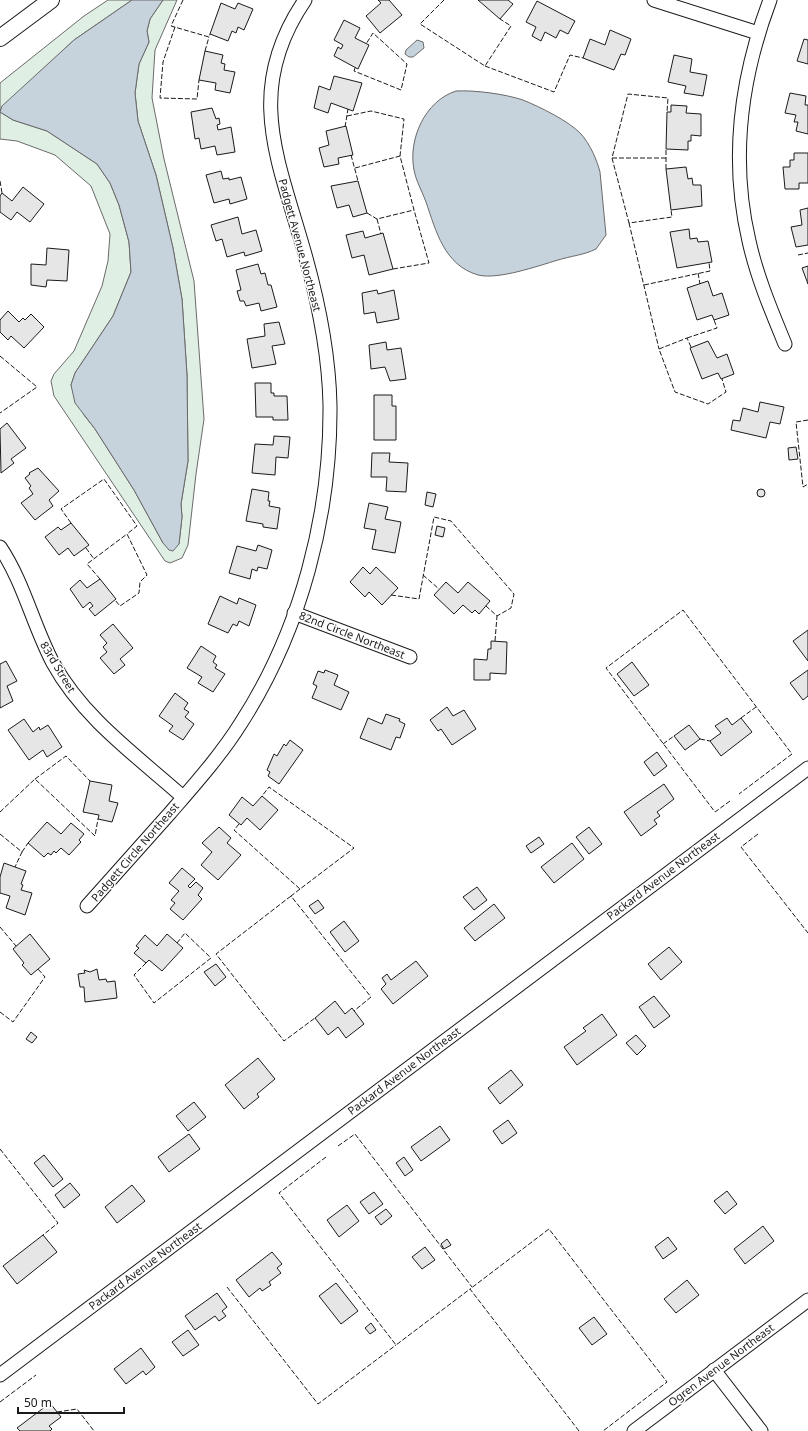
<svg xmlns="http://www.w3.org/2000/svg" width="808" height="1431" font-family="'Noto Sans',sans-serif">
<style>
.green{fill:#e0efe3;stroke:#6a6a6a}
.water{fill:#c6d2dc;stroke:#6a6a6a}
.building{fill:#e6e6e6;stroke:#1a1a1a}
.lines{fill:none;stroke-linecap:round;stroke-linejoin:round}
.minor-casing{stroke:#1a1a1a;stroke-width:15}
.tertiary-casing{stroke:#1a1a1a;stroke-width:18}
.minor{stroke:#fff;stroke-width:13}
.tertiary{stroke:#fff;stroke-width:16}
.fence{stroke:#1a1a1a;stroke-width:1;stroke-dasharray:5 2;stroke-linecap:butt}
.labels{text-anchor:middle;stroke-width:3;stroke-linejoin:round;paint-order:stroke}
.street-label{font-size:11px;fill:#1a1a1a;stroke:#fff}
</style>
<rect width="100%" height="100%" fill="#fff"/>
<g class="green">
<polygon points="108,0 132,0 74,40 0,110 0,83 84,16"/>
<polygon points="163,0 177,0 155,50 152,98 164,159 194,281 204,419 196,474 188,545 182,558 170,563 165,561 54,396 51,381 54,374 74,351 102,286 108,261 110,234 91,186 55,155 17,141 0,139 0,112 13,120 47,131 97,164 110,183 119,205 129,242 131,272 113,316 75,373 71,385 84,415 95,429 134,490 163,543 179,544 182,517 181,504 188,461 187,375 182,299 173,248 156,175 138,121 135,93 139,64 149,42 147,31 150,19"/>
</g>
<g class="water">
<polygon points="132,0 163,0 150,19 147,31 149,42 139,64 135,93 138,121 156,175 173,248 182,299 187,375 188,461 181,504 182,517 179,544 173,551 169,550 163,543 134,490 95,429 75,403 71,385 75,373 113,316 131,272 129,242 119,205 110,183 97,164 47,131 13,120 0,112 2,106 74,40"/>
<polygon points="417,40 423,42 424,48 413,57 409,57 405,54 406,50"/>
<path d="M456 91C475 90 505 94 523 100 540 107 569 121 581 134 590 144 597 160 600 172L606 235 596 249C584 255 571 256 558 260 538 266 498 280 478 275 444 265 436 231 426 202 422 191 416 181 414 170 408 139 425 101 456 91Z"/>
</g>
<g class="building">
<polygon points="378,0 389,0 402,15 380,33 366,16 381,3"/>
<polygon points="478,0 508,0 513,4 500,19"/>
<polygon points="537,1 575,21 568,34 560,30 556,38 545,32 541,41 532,36 536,27 526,22"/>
<polygon points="221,3 235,9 238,3 253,9 244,30 238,27 236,33 232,31 228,41 210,34"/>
<polygon points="344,20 360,28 355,38 369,45 358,69 334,56 338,47 341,49 343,45 334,40"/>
<polygon points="610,30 631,39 625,55 621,54 614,70 583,58 590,39 605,45"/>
<polygon points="804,39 808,40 808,64 797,61"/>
<polygon points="205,51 223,55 221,63 225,64 224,70 235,72 230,93 215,90 216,83 199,80"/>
<polygon points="674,55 692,59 690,72 707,75 703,96 684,93 686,86 668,82"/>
<polygon points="334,76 362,83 353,111 331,103 328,113 314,108 319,86 330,90"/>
<polygon points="790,93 806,96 805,105 808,105 808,134 796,131 798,122 794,122 796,115 785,113"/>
<polygon points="671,105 687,106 686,113 701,114 701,136 691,135 691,141 688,141 688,150 666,149 667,112 671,112"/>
<polygon points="212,108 216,119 219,118 220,124 217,125 218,130 231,127 235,152 217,155 215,146 201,149 199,138 195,139 191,112"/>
<polygon points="346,126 353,155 338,158 339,164 324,167 319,148 329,145 326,131"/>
<polygon points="794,153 808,153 808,183 799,183 799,189 785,189 783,167 790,167 790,160 794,160"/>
<polygon points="686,167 688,179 692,178 693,185 701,185 702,206 671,210 666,169"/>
<polygon points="221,171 223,179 229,178 229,180 241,177 247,199 230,204 229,199 214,203 206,175"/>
<polygon points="358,181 367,213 353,217 349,205 337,208 331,186"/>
<polygon points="23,187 44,204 30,222 17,212 11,220 0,212 0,196 2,193 12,201"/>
<polygon points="808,208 808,245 796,247 791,227 802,225 800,210"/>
<polygon points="238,217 242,234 256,230 262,251 245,256 244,252 227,257 222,239 216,241 211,225"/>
<polygon points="689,229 690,239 697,238 698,242 708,241 712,262 677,268 670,232"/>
<polygon points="363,231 365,238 383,233 393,269 369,275 364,255 352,258 346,235"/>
<polygon points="47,248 69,250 67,281 47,280 46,287 31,285 31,264 46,265"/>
<polygon points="258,264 261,274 265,273 268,285 271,285 277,307 261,311 259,303 246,306 244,301 240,301 237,291 241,290 236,270"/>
<polygon points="808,266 808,284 802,268"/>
<polygon points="708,281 713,296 722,293 729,315 714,320 712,315 697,320 687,288"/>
<polygon points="377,290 378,294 394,290 399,319 377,323 375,312 364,314 362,293"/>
<polygon points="8,311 19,322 23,318 25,320 31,314 44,327 24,348 11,336 8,340 0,332 0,320"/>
<polygon points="279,322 285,344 272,346 276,364 252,368 247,339 265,336 264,324"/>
<polygon points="708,341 717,358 727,354 734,374 721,379 718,373 702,379 690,348"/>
<polygon points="386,342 387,350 401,348 406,379 390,381 385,367 371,369 369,345"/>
<polygon points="255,383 271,383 271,393 274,393 274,396 287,396 288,420 273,420 273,417 256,417"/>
<polygon points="374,395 392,395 392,406 396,406 396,440 374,440"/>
<polygon points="760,402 784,407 780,424 770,422 766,438 731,430 733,420 740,421 743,408 758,412"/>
<polygon points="7,423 26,448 11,459 14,463 1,473 0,429"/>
<polygon points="274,436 290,437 288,458 276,457 275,475 252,473 255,444 273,445"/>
<polygon points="796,447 798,459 789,460 788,448"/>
<polygon points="372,453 390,453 389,462 408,463 406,492 386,491 387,477 371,477"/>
<polygon points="38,468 59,491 49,500 53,506 35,520 21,503 33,494 29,488 31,486 25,478 30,474 29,473"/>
<circle cx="761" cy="493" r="4"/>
<polygon points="252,489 269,492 268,501 270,501 269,506 280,508 277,529 263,527 263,524 246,521"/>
<polygon points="427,492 436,494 433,507 425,505"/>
<polygon points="369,503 388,507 385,519 401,522 395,553 372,549 376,530 364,528"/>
<polygon points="71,523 89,545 74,556 68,548 59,555 45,537 58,527 61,530"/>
<polygon points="437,526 445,528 443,537 435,535"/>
<polygon points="258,545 272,550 267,569 258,567 257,571 252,569 250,579 229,573 237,546 256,551"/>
<polygon points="363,567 370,574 376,567 398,588 382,605 369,592 365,597 350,582"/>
<polygon points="100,579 116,599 95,616 89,609 93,606 90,602 83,608 70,589 80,580 87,588"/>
<polygon points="446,582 458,593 468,582 490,601 479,614 475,610 472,613 463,605 454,614 434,595"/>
<polygon points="220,596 237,604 239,598 256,605 249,626 239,621 237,626 233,624 228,633 208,624"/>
<polygon points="113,624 133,648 120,659 125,665 114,674 100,658 107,652 103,647 107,643 100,635"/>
<polygon points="808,630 808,661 793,641"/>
<polygon points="491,641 507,642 506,674 490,673 490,680 474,680 474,659 487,660 488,649 491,649"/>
<polygon points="201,646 216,656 213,662 217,665 215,668 225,674 213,692 198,683 202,677 187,668"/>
<polygon points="6,661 17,681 7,686 13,701 0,708 0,664"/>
<polygon points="632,662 649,685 634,696 617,674"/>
<polygon points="325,670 338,675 334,685 349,692 341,710 312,698 317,686 313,684 318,671 324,673"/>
<polygon points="808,670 808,696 803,700 790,683"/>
<polygon points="175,693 188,703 184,709 189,712 185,717 194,724 183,740 169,731 173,726 159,716"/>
<polygon points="447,707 453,716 464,710 476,729 452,745 441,729 438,731 430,720"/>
<polygon points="386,714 400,719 399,721 405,724 400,738 396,737 391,750 360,738 368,718 382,724"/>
<polygon points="727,718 732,725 741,718 752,732 721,756 710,741 721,733 715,726"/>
<polygon points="24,719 33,732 39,727 40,730 48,725 62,747 47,757 43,750 29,760 8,730"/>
<polygon points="689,725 700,739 685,750 674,736"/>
<polygon points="290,740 303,750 279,784 268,776 270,772 267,770 274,754 277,756 284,744 286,746"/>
<polygon points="657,752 667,766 654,776 644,762"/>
<polygon points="90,781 112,785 109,801 118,803 112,822 98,819 99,815 83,812"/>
<polygon points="664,784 674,799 657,812 660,816 654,820 657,824 641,836 624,812"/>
<polygon points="262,796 278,810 260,830 247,818 241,825 229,815 242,797 253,806"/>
<polygon points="47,822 61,834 71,823 84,834 79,840 81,842 69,855 61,848 56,853 54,851 51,855 48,853 44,857 28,843"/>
<polygon points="219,827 231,838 227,843 241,855 218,880 201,865 212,852 202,843"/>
<polygon points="589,827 602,844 589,854 576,837"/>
<polygon points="539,837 544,844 531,853 526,846"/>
<polygon points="572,843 584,859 554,883 541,867"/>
<polygon points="4,863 26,871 21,884 23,885 21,890 32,893 25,915 6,908 10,896 0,893 0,877"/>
<polygon points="182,868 195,879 188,886 190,888 196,882 203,888 198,895 202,899 183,920 170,909 175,903 171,900 179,891 169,883"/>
<polygon points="477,887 487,900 474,910 463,897"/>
<polygon points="318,900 324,908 315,914 309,906"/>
<polygon points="494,904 505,918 475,941 464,928"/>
<polygon points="344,921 359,941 345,952 330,932"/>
<polygon points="30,934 50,959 31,975 22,965 24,963 13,949"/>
<polygon points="167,934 183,948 162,971 149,960 146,963 134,953 139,948 136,946 145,935 157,946"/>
<polygon points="669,947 682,962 661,980 648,964"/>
<polygon points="416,961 428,976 393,1004 381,989 386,984 382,978 387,974 391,980"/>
<polygon points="216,964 226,977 215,986 204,972"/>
<polygon points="97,969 99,980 106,979 107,982 115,981 117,998 85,1002 84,987 80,987 78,974 85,973 84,970 90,972"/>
<polygon points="654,996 670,1016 654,1028 639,1007"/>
<polygon points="335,1001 345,1014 352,1008 364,1024 346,1038 338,1027 328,1035 315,1018"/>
<polygon points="602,1014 617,1035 577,1065 564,1047 586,1031 583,1028"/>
<polygon points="31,1032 37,1037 32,1043 26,1039"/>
<polygon points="636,1035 646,1046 637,1055 626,1043"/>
<polygon points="258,1058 275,1079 257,1094 259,1097 244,1109 225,1085"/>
<polygon points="511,1070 523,1085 500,1104 488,1088"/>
<polygon points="194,1102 206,1117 188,1131 176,1116"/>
<polygon points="508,1120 517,1133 502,1144 493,1131"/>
<polygon points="440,1126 450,1140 421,1161 411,1147"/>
<polygon points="189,1134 200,1149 169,1172 158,1157"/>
<polygon points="44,1155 63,1179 53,1187 34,1163"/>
<polygon points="404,1157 413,1170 405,1176 396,1163"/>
<polygon points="70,1183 80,1195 64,1208 55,1195"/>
<polygon points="132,1185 145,1201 117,1223 105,1207"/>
<polygon points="727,1191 737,1204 725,1214 714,1201"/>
<polygon points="374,1192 383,1204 369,1214 360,1202"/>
<polygon points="347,1205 359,1221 339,1237 327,1220"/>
<polygon points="386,1209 392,1216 381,1225 375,1217"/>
<polygon points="763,1226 774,1241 745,1264 734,1249"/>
<polygon points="43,1235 57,1252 17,1284 3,1266"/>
<polygon points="668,1237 677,1249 663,1259 655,1247"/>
<polygon points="447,1239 451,1245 444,1249 441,1244"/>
<polygon points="425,1247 435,1260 422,1269 412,1257"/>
<polygon points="272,1252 282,1264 277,1268 281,1273 269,1282 271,1285 262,1291 260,1288 249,1297 236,1280"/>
<polygon points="687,1280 699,1295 676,1313 664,1299"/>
<polygon points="336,1283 358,1311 341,1324 319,1296"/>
<polygon points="217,1293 227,1307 222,1311 226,1316 219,1321 215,1316 195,1330 185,1316"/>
<polygon points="594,1317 607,1334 592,1345 579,1328"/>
<polygon points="371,1323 376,1330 370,1334 365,1328"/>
<polygon points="188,1330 199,1345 183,1356 172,1342"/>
<polygon points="141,1348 155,1367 146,1375 143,1371 126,1384 114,1369"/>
<polygon points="50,1403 61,1417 49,1426 52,1429 50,1431 20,1431 17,1428"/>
</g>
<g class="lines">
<defs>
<g id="minor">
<polyline points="654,0 758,33"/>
<path d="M770 0C741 77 730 160 749 241 757 277 771 310 785 344"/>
<path d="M0 547C24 583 33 625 53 663 83 718 137 756 183 797"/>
<polyline points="294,613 410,657"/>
<path d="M87 906C115 875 142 844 170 813 195 784 221 755 241 723 301 630 331 515 330 405 329 355 319 305 306 258 280 163 242 92 305 0"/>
<polyline points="714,1370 761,1431"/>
<polyline points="0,1375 808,768"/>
<polyline points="634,1431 808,1300"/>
</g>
<polyline id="tertiary" points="0,38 51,0"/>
</defs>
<use href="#minor" class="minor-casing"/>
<use href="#tertiary" class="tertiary-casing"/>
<use href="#minor" class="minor"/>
<use href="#tertiary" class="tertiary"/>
<g class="fence">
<polyline points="183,0 171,26 209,37 210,34"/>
<polyline points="444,0 420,24 485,66 511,26 500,19"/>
<polyline points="175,27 163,62 160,98 197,99 199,80"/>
<polyline points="205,51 209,37"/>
<polyline points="485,66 554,92 570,55 583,58"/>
<polyline points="355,68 354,71 401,90 407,64 373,33 366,44"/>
<polyline points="347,116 371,111 404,119 400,156"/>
<polyline points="345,127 348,109"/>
<polyline points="351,155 358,181"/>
<polyline points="612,158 629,223 672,217 671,210"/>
<polyline points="666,158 612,158 628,94 668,98 667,112"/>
<polyline points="355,168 400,156 414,210 377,219 367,213"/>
<polyline points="666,169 666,149"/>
<polyline points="0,181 2,193"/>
<polyline points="377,219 381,234"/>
<polyline points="629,223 659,349"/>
<polyline points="798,255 808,253"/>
<polyline points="393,269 429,263 414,210"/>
<polyline points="698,273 700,284"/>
<polyline points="644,285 710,271 709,262"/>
<polyline points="687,338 717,328 714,320"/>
<polyline points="691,347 687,338 659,349 675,392 708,404 726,392 722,379"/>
<polyline points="0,356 37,387 0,413"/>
<polyline points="808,420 796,422 803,487 808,484"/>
<polyline points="71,523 61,509 104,479 137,526 127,534"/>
<polyline points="86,548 94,559"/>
<polyline points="423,575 439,589"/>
<polyline points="100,579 87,564 127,534 147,575 140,582 139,593 120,606 115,600"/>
<polyline points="391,595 419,599 434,517 451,521 514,594 511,608 497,616 486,606"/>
<polyline points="495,641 497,616"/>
<polyline points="741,718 756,707"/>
<polyline points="700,739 710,741"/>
<polyline points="663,744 674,736"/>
<polyline points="35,779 66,756 90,781"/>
<polyline points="730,801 715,812 606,668 683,610 792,754 739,794"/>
<polyline points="0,812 35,779 95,836 98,819"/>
<polyline points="239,824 234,830 300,889 354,848 269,787 262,796"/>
<polyline points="0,834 22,852 15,867"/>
<polyline points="758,834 741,847 808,933"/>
<polyline points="22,852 28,843"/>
<polyline points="300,889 291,896 371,997 354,1011"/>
<polyline points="291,896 216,954 284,1041 315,1018"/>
<polyline points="0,927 16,946"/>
<polyline points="146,963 134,975 154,1003 211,958 185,933 177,943"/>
<polyline points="0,1012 13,1022 45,977 38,969"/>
<polyline points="338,1146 355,1134 472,1287"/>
<polyline points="0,1149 58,1223 43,1235"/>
<polyline points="326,1157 279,1193 396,1345 470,1289"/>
<polyline points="227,1287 318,1404 396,1345"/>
<polyline points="0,1402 36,1375"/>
<polyline points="57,1412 77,1409 94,1431"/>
<polyline points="579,1431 470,1289 549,1229 667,1382 603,1431"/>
</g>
</g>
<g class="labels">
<g class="street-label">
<text transform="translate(300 245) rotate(75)" y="4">Padgett Avenue Northeast</text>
<text transform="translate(352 635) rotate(21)" y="4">82nd Circle Northeast</text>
<text transform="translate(58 667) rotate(59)" y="4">83rd Street</text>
<text transform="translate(135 852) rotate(-49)" y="4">Padgett Circle Northeast</text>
<text transform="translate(663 876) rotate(-37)" y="4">Packard Avenue Northeast</text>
<text transform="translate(404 1071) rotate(-37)" y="4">Packard Avenue Northeast</text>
<text transform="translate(145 1266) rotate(-37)" y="4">Packard Avenue Northeast</text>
<text transform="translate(721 1365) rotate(-37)" y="4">Ogren Avenue Northeast</text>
</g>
</g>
<path d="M18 1407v6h106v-6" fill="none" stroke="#1a1a1a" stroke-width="2"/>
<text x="24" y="1407" font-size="12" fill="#1a1a1a" stroke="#ffffff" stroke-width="3" paint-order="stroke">50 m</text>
</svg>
